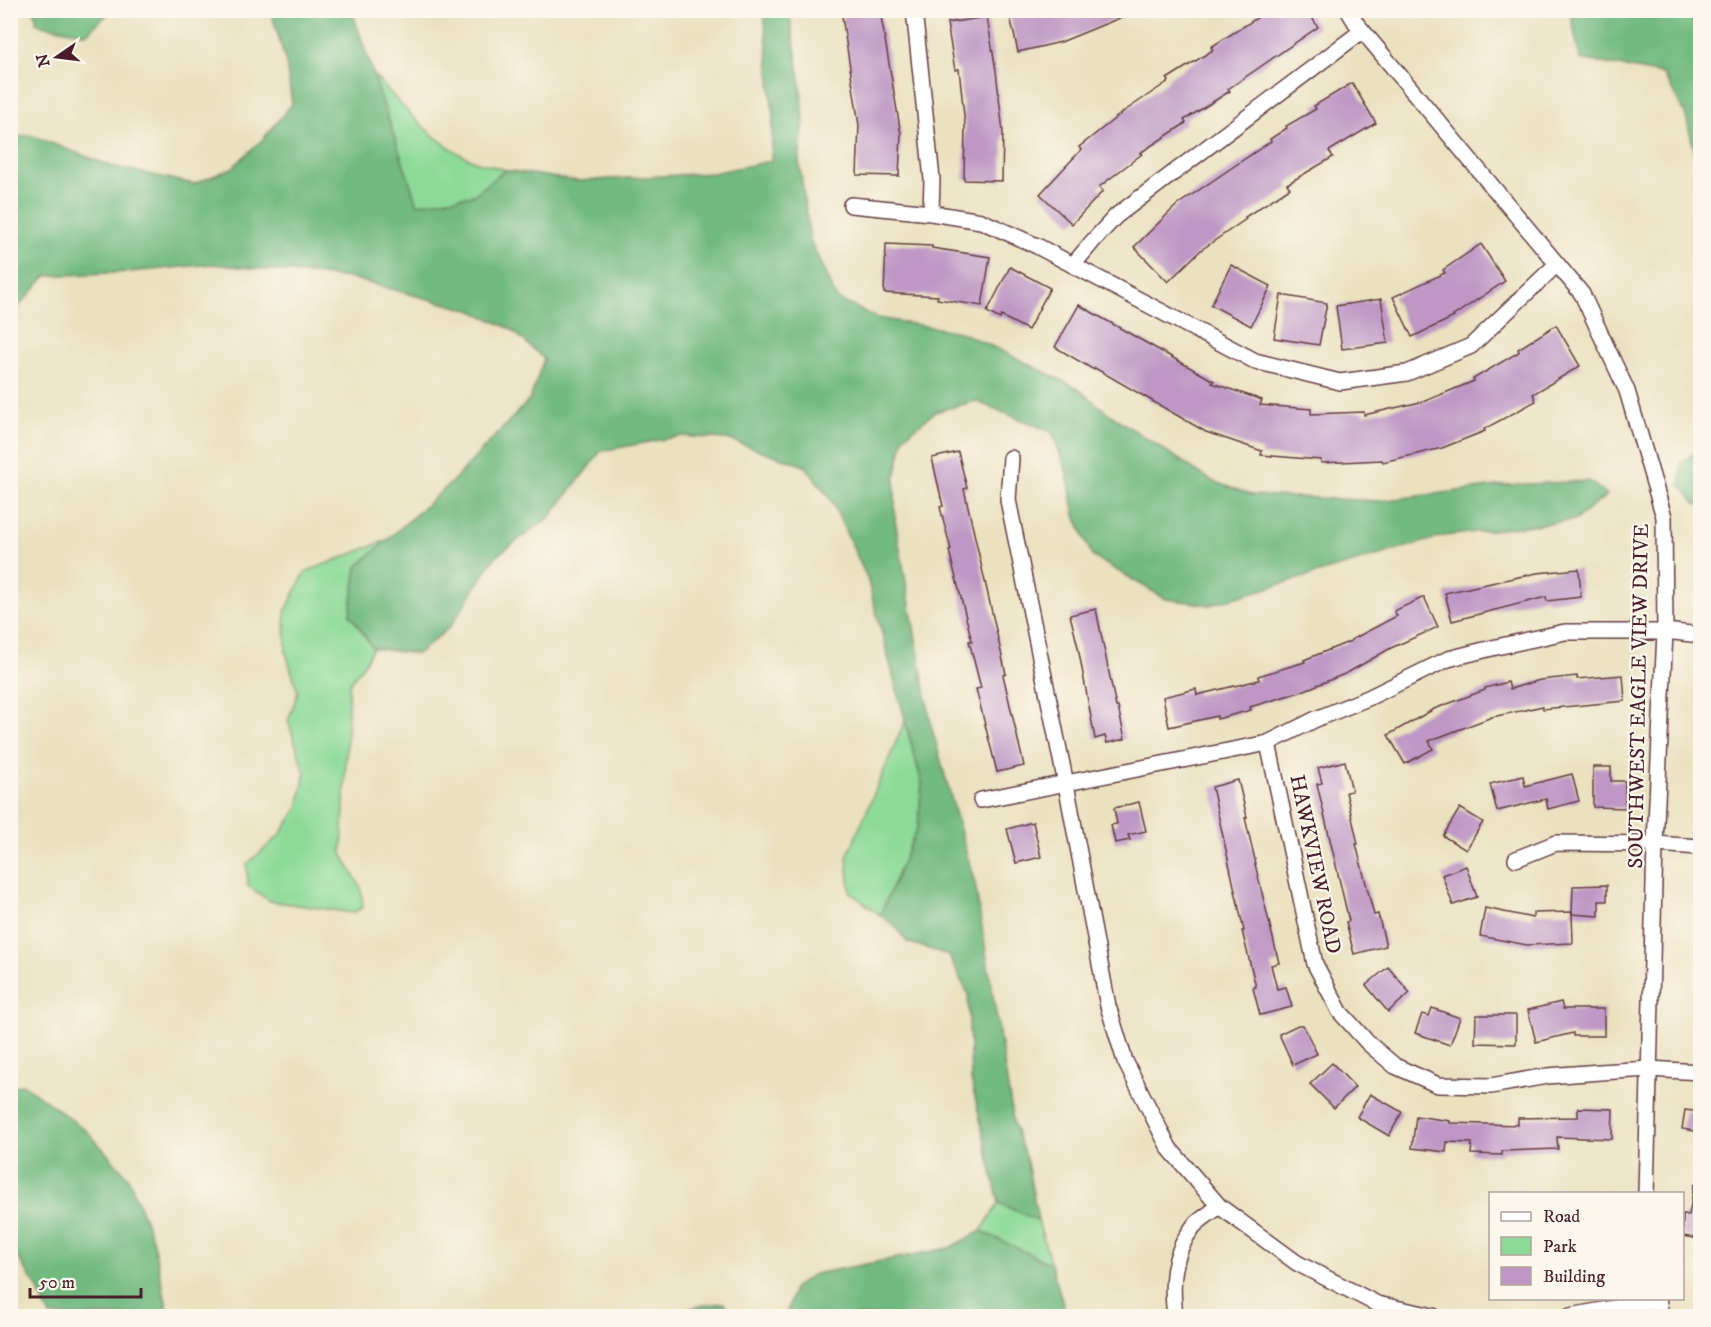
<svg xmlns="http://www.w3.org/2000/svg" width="1711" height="1327" font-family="'IM FELL DW Pica',serif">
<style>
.green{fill:#8dda98;stroke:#6c7c62;stroke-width:1.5}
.forest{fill:#72ba80;stroke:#5e6c56;stroke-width:1.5}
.building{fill:#be97c5}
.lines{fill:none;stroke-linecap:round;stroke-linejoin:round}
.minor-casing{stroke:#623c41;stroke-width:18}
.minor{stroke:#fff;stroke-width:15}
.labels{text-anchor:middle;stroke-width:4.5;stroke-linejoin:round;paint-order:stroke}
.street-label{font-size:21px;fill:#4a1f2b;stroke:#fbf7ec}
</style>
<rect width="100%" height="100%" fill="#fbf7ec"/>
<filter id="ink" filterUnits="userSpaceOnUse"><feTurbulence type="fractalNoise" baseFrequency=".0167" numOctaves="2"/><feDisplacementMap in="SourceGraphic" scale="12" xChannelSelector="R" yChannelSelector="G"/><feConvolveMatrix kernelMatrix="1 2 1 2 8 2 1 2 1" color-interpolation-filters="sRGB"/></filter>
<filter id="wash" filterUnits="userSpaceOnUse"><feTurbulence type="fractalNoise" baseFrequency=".008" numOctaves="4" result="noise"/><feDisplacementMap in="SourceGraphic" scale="24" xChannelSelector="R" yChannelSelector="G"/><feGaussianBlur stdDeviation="1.35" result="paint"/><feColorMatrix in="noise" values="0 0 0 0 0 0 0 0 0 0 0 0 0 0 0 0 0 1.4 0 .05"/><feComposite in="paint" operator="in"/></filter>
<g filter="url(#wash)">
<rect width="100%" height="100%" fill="#eae1bf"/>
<g class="green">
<path d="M373 74C402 106 430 140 470 159 480 164 494 166 505 170L474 195 417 205Z"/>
<polygon points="387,540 357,567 350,613 373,648 364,664 349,684 342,854 361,888 363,907 353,913 270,901 248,886 247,864 279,836 298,808 305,773 288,721 298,692 286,653 285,612 305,572"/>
<polygon points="905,721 922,783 918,826 880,915 850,892 847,857"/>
<polygon points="999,1203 1038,1221 1051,1264 981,1231"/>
</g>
<g class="forest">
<polygon points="34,11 34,10 111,11 86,34 37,24"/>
<polygon points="271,11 352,11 417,204 474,195 505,170 577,181 713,173 771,161 773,116 764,11 789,11 800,79 804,121 799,160 810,240 837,299 878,318 960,332 1000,350 1077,388 1109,414 1212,481 1252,495 1380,501 1505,485 1589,481 1607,495 1575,520 1444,536 1210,605 1166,599 1092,556 1075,515 1067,473 1052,432 975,401 935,412 904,437 895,478 895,520 931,725 975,884 1014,1125 1027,1162 1038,1221 999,1203 971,1080 968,994 948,955 907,942 895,926 880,915 918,826 922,783 867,578 831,500 805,466 727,439 681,436 601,451 550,517 496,556 450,627 417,654 373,648 350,614 357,567 452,482 530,399 544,359 511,329 473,311 350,278 212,264 129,272 46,276 19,306 11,341 11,138 30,135 111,166 194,184 232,168 263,139 292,104 286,63"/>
<polygon points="1570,11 1699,11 1700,173 1685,113 1663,74 1580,59"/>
<polygon points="1698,450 1700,450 1700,505 1694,502 1681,485 1681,463"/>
<polygon points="23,1084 87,1131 128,1177 152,1238 169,1316 50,1316 36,1286 11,1247 11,1087"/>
<polygon points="981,1231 1051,1264 1067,1316 786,1316 794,1288 814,1274 949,1248"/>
<polygon points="724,1303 734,1316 661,1316 704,1305"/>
</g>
<g id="blocks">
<g class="building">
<polygon points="841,10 880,10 901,134 899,176 857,175 859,125"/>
<polygon points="1035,10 1137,10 1137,11 1061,42 1018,52 1010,16"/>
<polygon points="1263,10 1307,10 1318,27 1228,89 1230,91 1184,120 1186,123 1140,153 1142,154 1099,187 1103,191 1072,224 1040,194 1081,150 1079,147 1123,112 1169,81 1167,79 1213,50 1211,47 1257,18 1256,15"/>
<polygon points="987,17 996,71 1003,132 1002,181 964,180 965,125 959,69 955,70 947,23"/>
<polygon points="1352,83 1376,123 1329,151 1333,157 1287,184 1290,188 1245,217 1246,219 1201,250 1168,282 1134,247 1177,205 1271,141 1270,139 1287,128 1286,126 1316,109 1314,106"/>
<polygon points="886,244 932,246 932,248 990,257 982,306 937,299 938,296 884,293"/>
<polygon points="1481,244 1505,281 1453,316 1454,317 1412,337 1393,297 1445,273 1443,270"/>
<polygon points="1231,265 1271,286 1251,326 1211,305"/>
<polygon points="1010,267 1050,288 1028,330 1001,316 1000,319 987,312"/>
<polygon points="1281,295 1327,303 1319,345 1274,338"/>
<polygon points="1381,299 1388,343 1342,349 1336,306"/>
<polygon points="1079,305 1214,381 1212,383 1262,400 1260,405 1311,409 1311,414 1364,412 1364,415 1425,401 1474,381 1473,379 1519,352 1518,349 1556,325 1580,366 1533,394 1536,401 1484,429 1485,431 1442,448 1383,462 1382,460 1321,463 1321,460 1261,455 1262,451 1206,432 1095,368 1094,370 1055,347"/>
<polygon points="958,452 967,488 964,489 1006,674 1003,675 1024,766 997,772 976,689 981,688 969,641 972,641 949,551 951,550 940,507 943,506 932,458"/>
<polygon points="1579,569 1581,597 1547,601 1546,597 1452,621 1445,593 1537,573"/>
<polygon points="1424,597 1438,627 1391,648 1347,673 1300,692 1250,707 1251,710 1217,719 1217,716 1169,727 1163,697 1196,689 1197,695 1259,680 1258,676 1305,662 1304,660 1351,641 1351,640 1397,616 1394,611"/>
<polygon points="1096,609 1116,707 1118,707 1125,739 1107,743 1105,736 1095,739 1078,647 1070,615"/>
<polygon points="1623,675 1625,701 1543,709 1543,706 1492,717 1429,741 1433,749 1405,764 1388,735 1434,709 1485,690 1485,688 1508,682 1510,689 1540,680 1577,676 1577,679"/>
<polygon points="1345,761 1352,791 1346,792 1358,844 1356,844 1374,915 1378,914 1386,946 1354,954 1346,922 1349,921 1317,784 1322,783 1318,768"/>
<polygon points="1593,767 1611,767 1611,781 1625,781 1625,808 1593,807"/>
<polygon points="1572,774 1579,801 1548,809 1546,799 1497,811 1490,784 1523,776 1525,786"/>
<polygon points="1238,780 1247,817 1245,818 1256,864 1255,864 1279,963 1271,965 1277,989 1286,987 1292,1007 1260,1015 1253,988 1256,987 1242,931 1244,931 1212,787"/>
<polygon points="1139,802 1146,831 1128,835 1130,840 1115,843 1111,825 1117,824 1114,808"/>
<polygon points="1460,808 1483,822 1466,850 1443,836"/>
<polygon points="1033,822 1041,857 1016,863 1007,829"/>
<polygon points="1466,866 1477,897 1453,905 1442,875"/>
<polygon points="1607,885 1607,901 1599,901 1599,916 1572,914 1573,886"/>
<polygon points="1485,908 1533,918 1533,913 1572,912 1573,943 1527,945 1480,936"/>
<polygon points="1388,967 1410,993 1388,1012 1366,985"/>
<polygon points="1561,1002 1563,1009 1604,1009 1604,1036 1573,1036 1573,1033 1536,1042 1528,1010"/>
<polygon points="1432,1008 1460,1018 1450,1045 1415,1033 1422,1014 1429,1016"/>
<polygon points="1476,1015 1516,1015 1516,1044 1475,1043"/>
<polygon points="1298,1025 1303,1025 1317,1054 1293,1065 1279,1034"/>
<polygon points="1332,1063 1355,1087 1334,1108 1310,1084"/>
<polygon points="1370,1094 1402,1112 1389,1136 1357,1117"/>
<polygon points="1578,1108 1613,1109 1612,1139 1557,1137 1558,1149 1502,1151 1502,1155 1471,1154 1472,1143 1447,1142 1446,1152 1412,1148 1416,1116 1450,1121 1450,1123 1518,1125 1518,1118 1578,1117"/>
<polygon points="1685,1110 1701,1112 1701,1132 1682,1129"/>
<polygon points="1694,1185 1701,1185 1701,1239 1683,1236 1683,1214 1689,1215"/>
</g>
</g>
</g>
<g filter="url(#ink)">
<use href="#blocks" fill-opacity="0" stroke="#623c41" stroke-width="1.5"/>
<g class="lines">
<defs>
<g id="minor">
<polyline points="914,10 932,179 931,213"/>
<polyline points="1348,10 1356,23 1582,294 1627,391 1664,517 1665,632 1655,844 1646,1194"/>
<polyline points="851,205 931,213 981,221 1037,246 1255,361 1340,382 1407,373 1471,346 1557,264"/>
<polyline points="1073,265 1093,241 1116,216 1362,31"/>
<polyline points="1011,458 1008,500 1066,784 1108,1006 1125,1061 1169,1148 1219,1206 1297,1263 1377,1304 1433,1316"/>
<polyline points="1268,743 1315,964 1340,1012 1368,1043 1395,1066 1438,1085 1491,1086 1547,1076 1600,1072 1649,1069 1700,1072"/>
<polyline points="981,800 1268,743 1316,719 1368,698 1448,659 1492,648 1565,632 1674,632 1700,635"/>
<polyline points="1516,859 1556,843 1655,844 1700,847"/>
<polyline points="1658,1298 1661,1316"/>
<path d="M1175 1316C1171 1284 1172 1254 1193 1227 1200 1219 1211 1213 1219 1206"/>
<polyline points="1570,1316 1658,1300"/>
</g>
</defs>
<use href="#minor" class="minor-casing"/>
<use href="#minor" class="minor"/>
</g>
</g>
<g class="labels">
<g class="street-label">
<text transform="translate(1638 696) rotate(-89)" y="7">SOUTHWEST EAGLE VIEW DRIVE</text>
<text transform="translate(1316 864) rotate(78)" y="7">HAWKVIEW ROAD</text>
</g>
</g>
<rect width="1711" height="1327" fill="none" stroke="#fbf7ec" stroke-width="36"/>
<rect x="1489" y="1192" width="195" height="108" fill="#fbf7ec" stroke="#b4a19f" stroke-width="1.5"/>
<rect x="1501" y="1212" width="30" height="9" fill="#ffffff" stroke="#b4a19f" stroke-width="1.5"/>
<text x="1543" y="1222" font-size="18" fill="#4a1f2b">Road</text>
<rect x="1501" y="1237" width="30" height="18" fill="#8dda98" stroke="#b4a19f" stroke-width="1.5"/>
<text x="1543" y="1252" font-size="18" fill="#4a1f2b">Park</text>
<rect x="1501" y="1267" width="30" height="18" fill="#be97c5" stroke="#b4a19f" stroke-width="1.5"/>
<text x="1543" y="1282" font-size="18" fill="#4a1f2b">Building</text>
<g transform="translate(57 57) rotate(256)" stroke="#fbf7ec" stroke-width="4.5" paint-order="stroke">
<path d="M0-4.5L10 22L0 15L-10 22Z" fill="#4a1f2b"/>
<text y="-9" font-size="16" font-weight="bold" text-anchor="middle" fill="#4a1f2b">N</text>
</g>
<path d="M30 1288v9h111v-9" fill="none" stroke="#4a1f2b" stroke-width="3"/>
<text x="39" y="1288" font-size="18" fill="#4a1f2b" stroke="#fbf7ec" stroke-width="4.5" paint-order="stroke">50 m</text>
</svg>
